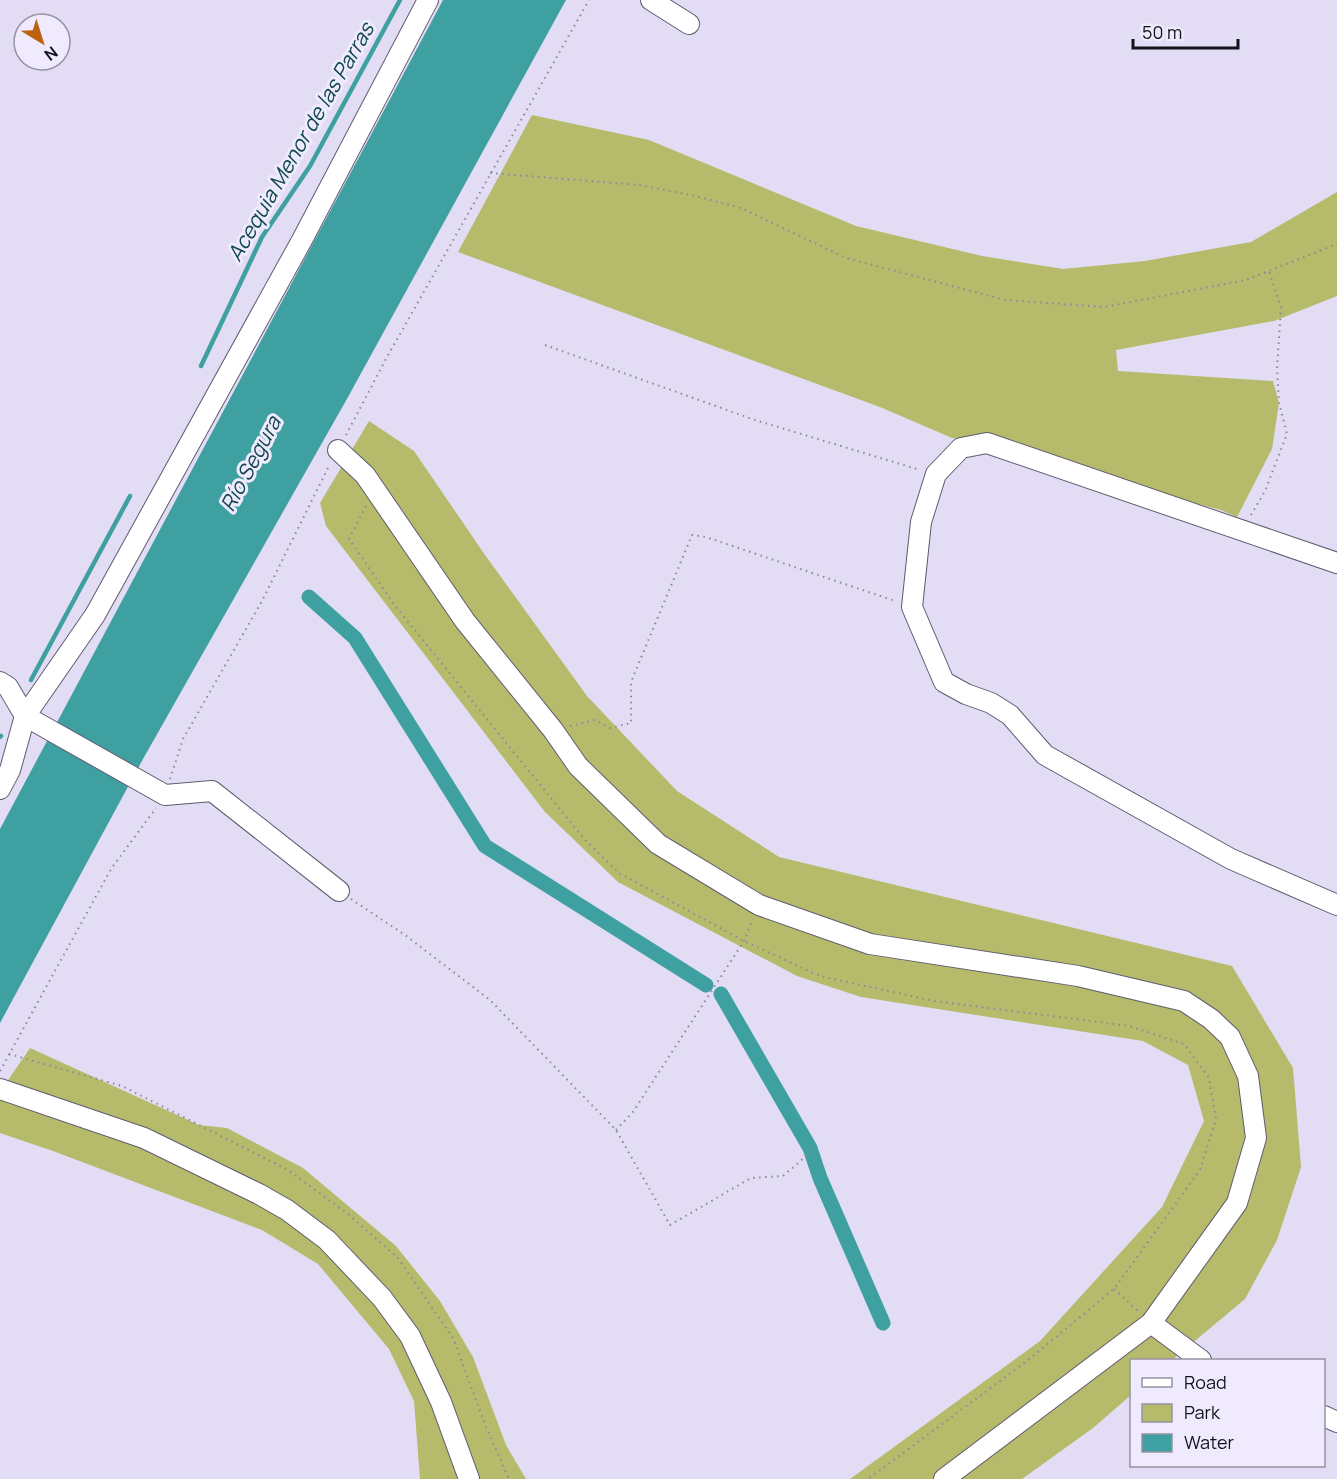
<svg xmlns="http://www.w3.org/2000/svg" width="1337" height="1479" font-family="Manrope,sans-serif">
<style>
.green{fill:#b5bb6b}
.water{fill:#3fa0a1}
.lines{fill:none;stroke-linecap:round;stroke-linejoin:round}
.stream{stroke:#3fa0a1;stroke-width:4.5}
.canal{stroke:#3fa0a1;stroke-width:15}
.minor-casing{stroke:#615b70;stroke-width:22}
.path{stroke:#8b8798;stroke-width:2;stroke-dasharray:1.5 4.5;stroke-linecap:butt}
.minor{stroke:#fff;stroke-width:20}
.labels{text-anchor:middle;stroke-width:6;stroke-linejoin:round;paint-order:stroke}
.water-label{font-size:21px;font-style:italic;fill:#0f4949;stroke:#efeafe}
</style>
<rect width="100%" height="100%" fill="#e2dcf4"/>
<g class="green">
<polygon points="532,115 649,140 856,226 982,256 1063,269 1145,261 1251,242 1337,192 1337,296 1274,321 1116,350 1118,371 1273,381 1279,403 1272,449 1237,517 1221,510 952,438 880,407 458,252"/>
<polygon points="369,421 414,451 485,555 587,696 677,791 779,857 1232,966 1293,1068 1301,1167 1277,1240 1245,1299 1172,1360 1132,1360 1131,1395 1093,1428 1022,1479 850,1479 1040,1341 1162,1207 1204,1121 1188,1065 1143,1041 861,997 797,976 618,882 545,812 326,526 320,503"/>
<polygon points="30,1048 199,1125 227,1128 303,1168 396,1246 440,1301 473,1357 506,1445 526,1479 420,1479 414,1401 389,1349 318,1264 262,1230 53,1151 0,1133 0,1092"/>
</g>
<polygon class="water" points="443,0 566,0 348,397 143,759 0,1023 0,829"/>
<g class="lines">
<g class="stream">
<polyline points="201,366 262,237 310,166 400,0"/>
<polyline points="31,680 130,496"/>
<polyline points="0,737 1,736"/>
</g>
<g class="canal">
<polyline points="309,597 355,638 485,846 706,985"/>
<polyline points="721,994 810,1148 820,1178 883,1323"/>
</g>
<defs>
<g id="minor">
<polyline points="651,0 689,24"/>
<polyline points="338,450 365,475 465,621 553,730 578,766 658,844 759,905 870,944 1078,976 1184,1001 1211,1019 1230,1037 1248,1076 1256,1138 1237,1203 1151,1323 944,1479"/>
<polyline points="1337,563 987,443 961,448 936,474 921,522 912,607 944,682 966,694 991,703 1010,715 1045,755 1231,859 1337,905"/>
<polyline points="0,682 8,687 25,716 165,795 212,791 339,891"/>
<polyline points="0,789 10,770 25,716 95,615 302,240 428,0"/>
<polyline points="0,1089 144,1138 259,1194 287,1210 327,1240 382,1298 410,1336 441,1402 469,1479"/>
<polyline points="1151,1323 1201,1360"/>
<polyline points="1324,1416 1337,1422"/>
</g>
</defs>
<use href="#minor" class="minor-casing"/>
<g class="path">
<polyline points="490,173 639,185 691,195 741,208 846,258 1005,300 1104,307 1246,280 1337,244"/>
<polyline points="545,345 755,420 920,470"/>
<polyline points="346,435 387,357 589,0"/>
<polyline points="366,506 349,539 396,607 585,840 619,873 744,941 820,976 934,1001 1129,1026 1184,1044 1209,1078 1216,1119 1200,1170 1114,1289 1027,1361 868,1479"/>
<polyline points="1251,515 1265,491 1287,434 1279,403 1277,369 1281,308 1269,271"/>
<polyline points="570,726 595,720 610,728 631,723 631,682 692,535 706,537 895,601"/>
<polyline points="170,779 183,739 262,601 330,464"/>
<polyline points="351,899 405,935 490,1000 616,1130 670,1225 751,1178 783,1176 811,1152"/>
<polyline points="9,1054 122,1086 288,1170 348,1214 397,1257 453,1338 486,1427 509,1479"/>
<polyline points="0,1071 111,869 156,808"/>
<polyline points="616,1130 633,1112 744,941 753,919"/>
<polyline points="1114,1289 1138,1311"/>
</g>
<use href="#minor" class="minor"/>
</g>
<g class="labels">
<g class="water-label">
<text transform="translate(301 142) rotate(-60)" y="7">Acequia Menor de las Parras</text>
<text transform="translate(251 464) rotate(-62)" y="7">Río Segura</text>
</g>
</g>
<rect x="1130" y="1359" width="195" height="108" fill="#efeafe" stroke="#9793a2" stroke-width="1.5"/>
<rect x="1142" y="1378" width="30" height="9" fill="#ffffff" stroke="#9793a2" stroke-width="1.5"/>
<text x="1184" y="1389" font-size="18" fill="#131119">Road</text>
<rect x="1142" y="1404" width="30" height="18" fill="#b5bb6b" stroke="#9793a2" stroke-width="1.5"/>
<text x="1184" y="1419" font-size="18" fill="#131119">Park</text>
<rect x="1142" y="1434" width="30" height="18" fill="#3fa0a1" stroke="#9793a2" stroke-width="1.5"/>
<text x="1184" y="1449" font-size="18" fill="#131119">Water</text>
<g transform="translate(42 42) rotate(142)"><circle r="28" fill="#efeafe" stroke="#9793a2" stroke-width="1.5"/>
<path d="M0-4.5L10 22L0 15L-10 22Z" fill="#bd610e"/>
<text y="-9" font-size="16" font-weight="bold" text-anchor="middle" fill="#131119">N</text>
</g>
<path d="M1133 39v9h105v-9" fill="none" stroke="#131119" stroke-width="3"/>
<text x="1142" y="39" font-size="18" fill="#131119" stroke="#efeafe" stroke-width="4.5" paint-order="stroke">50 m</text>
</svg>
